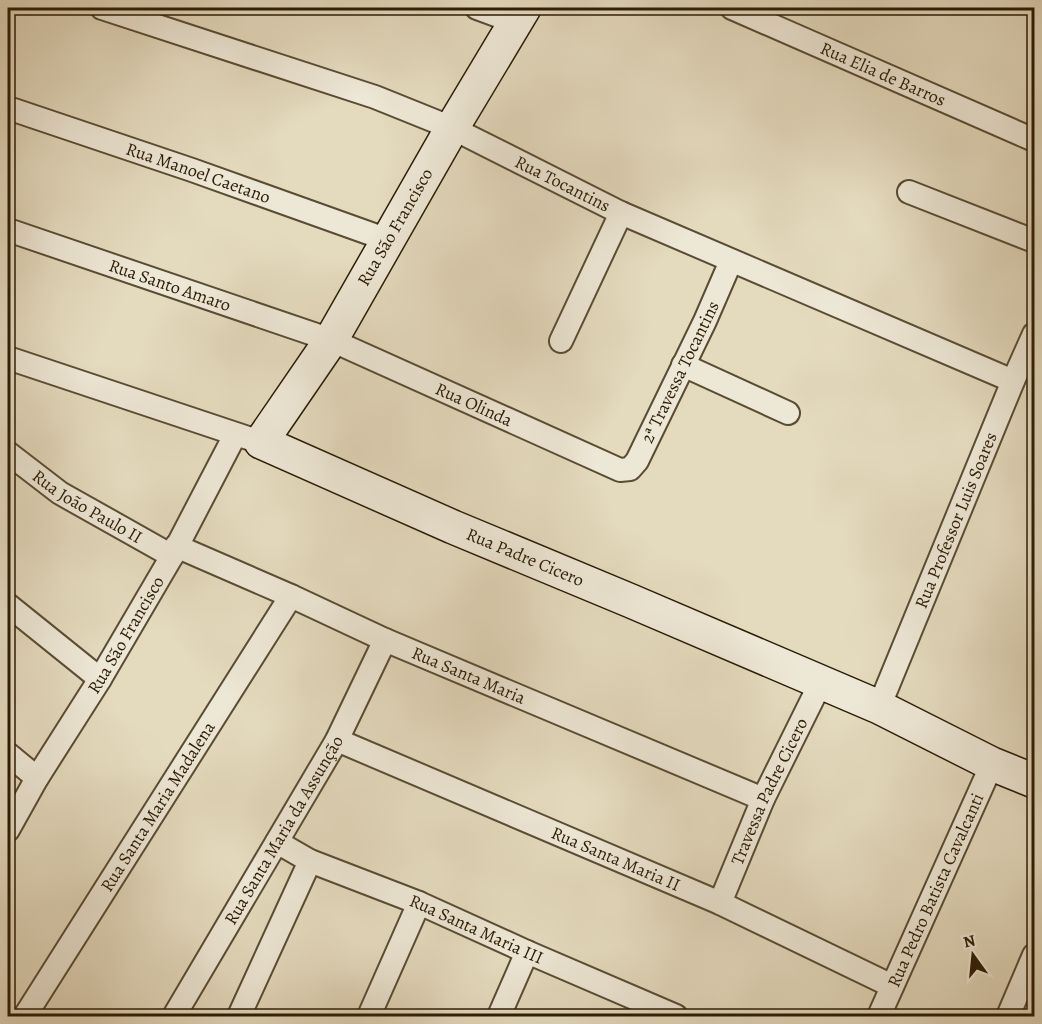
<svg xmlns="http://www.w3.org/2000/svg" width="1042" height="1024" font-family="Alegreya,serif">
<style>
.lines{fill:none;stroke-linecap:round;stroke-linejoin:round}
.street-casing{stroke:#5a4c34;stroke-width:26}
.secondary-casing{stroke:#2c1c06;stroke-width:36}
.street{stroke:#ede7d5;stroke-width:22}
.secondary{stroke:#ede7d5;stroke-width:33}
.labels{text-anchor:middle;stroke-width:5;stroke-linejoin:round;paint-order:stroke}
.street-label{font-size:18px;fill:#2c1c06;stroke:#ede7d5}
</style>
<rect width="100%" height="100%" fill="#e4dabe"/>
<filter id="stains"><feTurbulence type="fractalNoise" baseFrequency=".00333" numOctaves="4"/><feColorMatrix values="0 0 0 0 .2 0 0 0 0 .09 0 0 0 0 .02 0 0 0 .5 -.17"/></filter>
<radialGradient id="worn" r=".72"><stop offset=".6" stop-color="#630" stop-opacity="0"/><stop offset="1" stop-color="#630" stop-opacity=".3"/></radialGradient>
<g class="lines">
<defs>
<g id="street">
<path id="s1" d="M102 8 375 97 452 128 621 213 1013 381"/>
<polyline points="477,8 515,22"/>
<path id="s2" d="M732 8 1034 140"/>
<path id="s3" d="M8 108 192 170 388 240"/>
<polyline points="909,192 1034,241"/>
<path id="s4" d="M8 230 331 340 620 470 630 469 637 461 705 321 731 261"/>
<polyline points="561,341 621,213"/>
<polyline points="8,358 248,438"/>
<polyline points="683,365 788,413"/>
<path id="s5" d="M8 453 60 493 172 556"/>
<path id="s6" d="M176 546 291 596 385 640 763 799"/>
<polyline points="8,605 100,679"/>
<path id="s7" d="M879 707 1013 381 1034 334"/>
<path id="s8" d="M337 740 720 903 892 986"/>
<polyline points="8,754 37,778"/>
<path id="s9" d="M8 830 37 778 100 679 172 556 235 435"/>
<path id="s10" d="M277 842 310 861 419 903 527 952 676 1016"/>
<path id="s11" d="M720 903 763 799 821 682"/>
<path id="s12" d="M25 1016 291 596"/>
<path id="s13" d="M174 1016 337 740 385 640"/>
<polyline points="239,1016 310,861"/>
<polyline points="369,1016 419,903"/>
<polyline points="499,1016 527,952"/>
<path id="s14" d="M879 1016 992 764"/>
<polyline points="1008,1016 1034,955"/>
</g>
<g id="secondary">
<path id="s15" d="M524 8 452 128 331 340 261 442 453 527 631 601 879 707 992 764 1034 781"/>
</g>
</defs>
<use href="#street" class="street-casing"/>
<use href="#secondary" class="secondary-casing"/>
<use href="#street" class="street"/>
<use href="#secondary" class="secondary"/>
</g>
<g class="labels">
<g class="street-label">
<text dy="6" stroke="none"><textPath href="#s2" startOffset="165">Rua Elia de Barros</textPath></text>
<text dy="6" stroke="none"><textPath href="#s3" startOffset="201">Rua Manoel Caetano</textPath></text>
<text dy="6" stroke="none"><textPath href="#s1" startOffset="494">Rua Tocantins</textPath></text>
<text transform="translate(395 227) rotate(-60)" y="6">Rua São Francisco</text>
<text dy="6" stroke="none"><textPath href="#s4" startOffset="171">Rua Santo Amaro</textPath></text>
<text transform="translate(680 372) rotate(-64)" y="6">2ª Travessa Tocantins</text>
<text dy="6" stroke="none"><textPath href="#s4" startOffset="498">Rua Olinda</textPath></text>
<text dy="6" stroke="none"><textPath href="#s5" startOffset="96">Rua João Paulo II</textPath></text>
<text dy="6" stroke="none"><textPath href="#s7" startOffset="202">Rua Professor Luis Soares</textPath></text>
<text dy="6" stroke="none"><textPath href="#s15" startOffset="796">Rua Padre Cicero</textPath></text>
<text dy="6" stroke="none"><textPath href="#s9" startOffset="228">Rua São Francisco</textPath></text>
<text dy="6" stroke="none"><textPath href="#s6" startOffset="320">Rua Santa Maria</textPath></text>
<text dy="6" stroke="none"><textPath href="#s11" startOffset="122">Travessa Padre Cicero</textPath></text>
<text dy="6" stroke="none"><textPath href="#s12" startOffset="248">Rua Santa Maria Madalena</textPath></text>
<text dy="6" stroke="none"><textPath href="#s13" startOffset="216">Rua Santa Maria da Assunção</textPath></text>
<text dy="6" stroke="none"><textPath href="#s8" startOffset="303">Rua Santa Maria II</textPath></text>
<text dy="6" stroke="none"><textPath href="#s14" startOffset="138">Rua Pedro Batista Cavalcanti</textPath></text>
<text dy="6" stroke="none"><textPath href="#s10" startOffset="218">Rua Santa Maria III</textPath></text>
</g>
</g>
<rect width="1042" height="1024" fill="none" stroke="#e4dabe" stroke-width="30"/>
<rect x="9" y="9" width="1024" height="1006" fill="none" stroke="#2c1c06" stroke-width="3"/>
<rect x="15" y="15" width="1012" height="994" fill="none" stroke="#2c1c06" stroke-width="1.5"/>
<g transform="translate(973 955) rotate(345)" stroke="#ede7d5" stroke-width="4.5" paint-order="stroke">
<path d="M0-4.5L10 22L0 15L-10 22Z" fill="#2c1c06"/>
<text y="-9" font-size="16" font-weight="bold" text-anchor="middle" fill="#2c1c06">N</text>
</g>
<rect width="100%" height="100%" filter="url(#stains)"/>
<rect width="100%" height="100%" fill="url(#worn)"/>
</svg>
